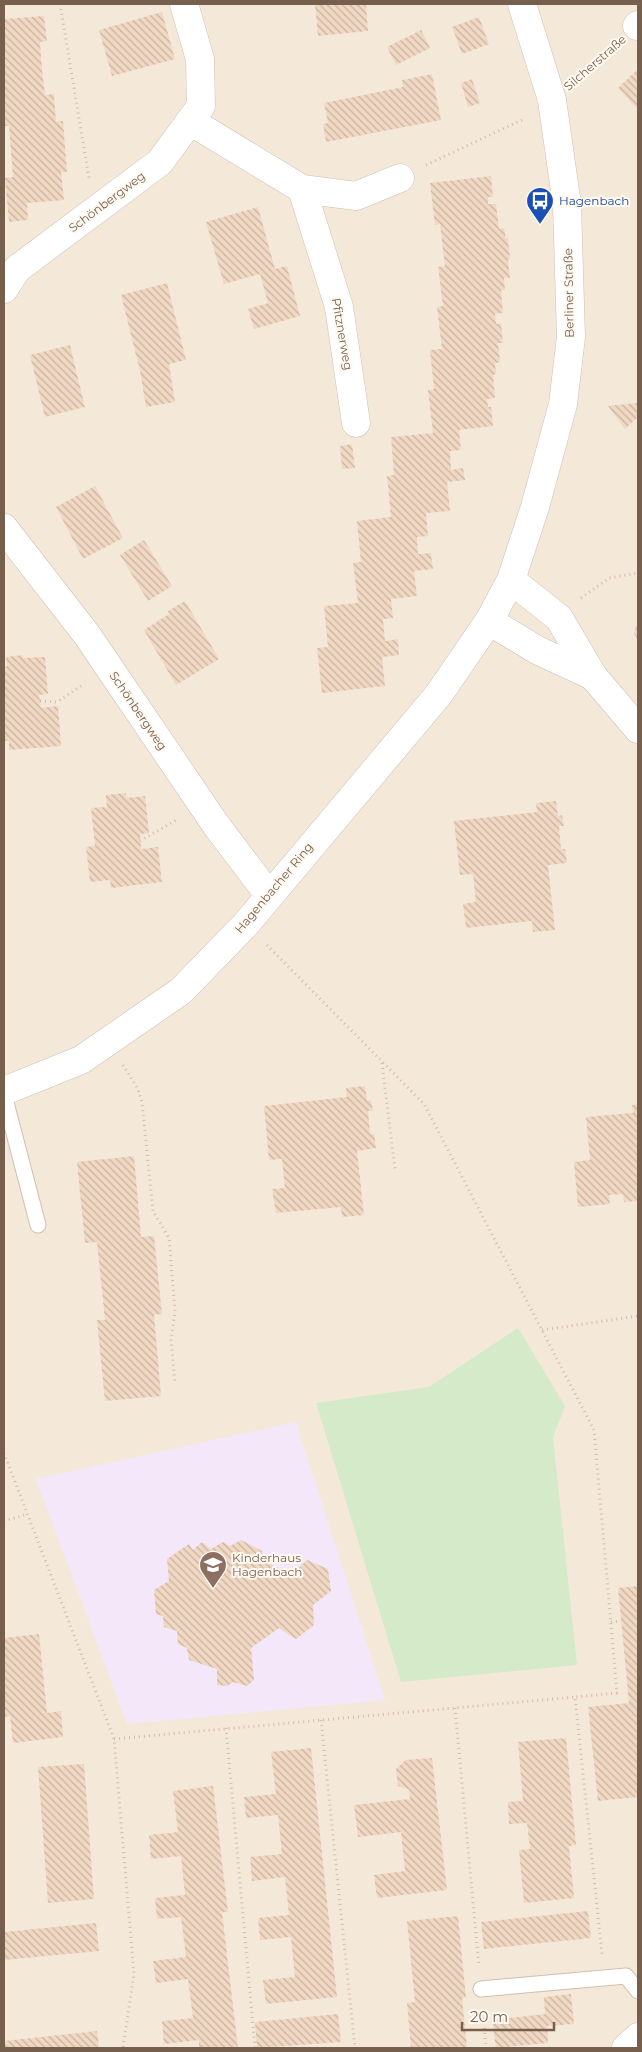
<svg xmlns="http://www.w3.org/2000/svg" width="642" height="2052" font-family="Montserrat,sans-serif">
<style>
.residential{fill:#f4e9d9}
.education{fill:#f3e7f9}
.grass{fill:#d4eac8}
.building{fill:url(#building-back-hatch)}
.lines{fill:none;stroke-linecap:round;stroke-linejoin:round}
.service-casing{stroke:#cebfb0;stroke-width:17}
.minor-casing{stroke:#cebfb0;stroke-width:29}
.path{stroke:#d6bca5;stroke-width:3;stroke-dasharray:1 4;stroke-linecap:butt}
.service{stroke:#fff;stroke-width:15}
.minor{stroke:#fff;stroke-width:28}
.labels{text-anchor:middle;stroke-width:4;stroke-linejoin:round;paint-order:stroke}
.street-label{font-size:12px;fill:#775f4e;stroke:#fffaf1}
.transit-label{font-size:12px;fill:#164399;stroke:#fffaf1;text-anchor:start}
.education-label{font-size:12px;fill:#785e54;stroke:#fffaf1;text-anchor:start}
</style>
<defs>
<pattern id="building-back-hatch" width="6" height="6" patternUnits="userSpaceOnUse" patternTransform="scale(1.25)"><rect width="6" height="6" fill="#f1d8c3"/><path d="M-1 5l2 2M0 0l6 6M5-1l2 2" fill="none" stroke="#c8b2a1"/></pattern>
</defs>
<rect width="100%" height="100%" fill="#fcf6ea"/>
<rect class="residential" x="4" y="4" width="634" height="2044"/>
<polygon class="education" points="296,1422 385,1700 127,1724 36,1479"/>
<polygon class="grass" points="518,1328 565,1406 553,1437 577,1665 401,1682 316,1403 429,1387"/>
<g class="building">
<polygon points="315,4 366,4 368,31 318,36"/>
<polygon points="162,12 175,59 112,76 99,30"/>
<polygon points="44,16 47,41 40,42 42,70 45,95 54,94 56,122 63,121 67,172 61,172 64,200 27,203 28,220 9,222 5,178 13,177 9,126 4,126 4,19"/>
<polygon points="479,17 489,44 462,54 452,27"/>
<polygon points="421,30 430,48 396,65 387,47"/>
<polygon points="638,69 638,110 618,88"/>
<polygon points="432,74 441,120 326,142 323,124 328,123 324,103 403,87 402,80"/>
<polygon points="472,79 480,103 468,107 461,83"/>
<polygon points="491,176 493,197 488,197 488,204 496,204 499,229 504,228 506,239 508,238 510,259 508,260 510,278 504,278 505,290 501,290 503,313 495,314 496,324 501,323 503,343 498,343 500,362 495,363 496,374 493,375 495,398 487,399 488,407 491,407 493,426 459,430 461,450 450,451 451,470 463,468 465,480 447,482 450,511 426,513 428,536 417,537 418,554 431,553 433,569 414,571 417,596 391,599 393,618 383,619 385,641 398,639 399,655 382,657 385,686 322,693 317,648 328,647 324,606 358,603 353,563 361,562 357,521 391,517 387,476 394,475 391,437 433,433 428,390 434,389 430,350 442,349 437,307 443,306 438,267 445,266 440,224 435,225 430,183"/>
<polygon points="258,207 275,269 287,266 300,316 254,329 248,309 268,303 260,274 224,284 206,222"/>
<polygon points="167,283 186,360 169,364 175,402 146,407 140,371 121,295"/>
<polygon points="70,345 85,407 45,417 30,355"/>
<polygon points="638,403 638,417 625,429 608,406"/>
<polygon points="352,444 355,468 342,469 340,446"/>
<polygon points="95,486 123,538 83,559 56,507"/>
<polygon points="144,540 172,586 148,601 120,555"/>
<polygon points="185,601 219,659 176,685 144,630 169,614 168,611"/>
<polygon points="638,620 638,641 634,633"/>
<polygon points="23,655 23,658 45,657 48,694 39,695 41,708 58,706 61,746 9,750 9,741 4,741 4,667 7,666 6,657"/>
<polygon points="126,793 126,798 145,796 149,833 140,834 141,849 158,847 162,882 111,888 110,880 90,882 86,847 95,846 91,808 107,807 106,795"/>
<polygon points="556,801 558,816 562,815 564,826 559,826 561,849 565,849 567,863 548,865 555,930 533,932 532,921 466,928 463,904 476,902 473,874 460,875 454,821 537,812 536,803"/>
<polygon points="365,1086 367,1101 371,1100 373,1111 368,1111 370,1134 374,1134 376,1148 357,1151 364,1215 342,1217 341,1207 276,1213 272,1189 285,1188 282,1159 269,1160 264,1106 347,1097 346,1088"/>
<polygon points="638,1104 638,1201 624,1202 623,1194 609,1195 610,1204 578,1207 574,1162 590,1160 586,1117 633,1113 632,1105"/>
<polygon points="134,1156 141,1237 154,1236 162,1314 154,1315 161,1396 105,1401 97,1320 105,1320 97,1242 85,1243 77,1162"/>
<polygon points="241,1540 262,1551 263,1560 291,1575 307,1560 328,1569 331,1591 313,1605 314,1625 296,1639 279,1628 251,1648 254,1680 247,1686 233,1682 227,1686 217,1685 217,1669 189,1660 187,1648 178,1644 177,1631 164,1627 163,1616 156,1614 154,1590 169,1581 167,1559 189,1544 193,1550 202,1542 211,1549 223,1542 230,1546"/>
<polygon points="638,1586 638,1797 598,1801 588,1707 629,1703 618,1588"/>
<polygon points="39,1634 47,1713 61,1711 63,1737 13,1743 10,1716 4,1717 4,1638"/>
<polygon points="566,1738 576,1845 569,1846 574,1898 524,1903 519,1850 530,1849 527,1823 509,1824 508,1802 523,1801 518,1742"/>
<polygon points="311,1748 337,1997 266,2004 263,1980 295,1977 291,1937 260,1940 258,1918 289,1915 285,1877 252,1881 250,1857 282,1854 278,1815 246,1818 244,1797 276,1794 271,1752"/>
<polygon points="432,1758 447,1890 377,1898 374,1875 405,1871 401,1832 358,1837 354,1805 410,1799 409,1790 398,1786 396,1769 406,1760"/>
<polygon points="84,1764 94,1899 48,1903 38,1767"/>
<polygon points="213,1786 228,1912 222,1912 238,2048 199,2048 199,2040 164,2044 162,2021 193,2018 188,1979 156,1983 153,1961 186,1957 181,1917 157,1919 155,1898 185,1895 181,1856 151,1859 149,1835 178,1832 173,1791"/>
<polygon points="588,1911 591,1938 484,1949 481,1922"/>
<polygon points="458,1916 466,1998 462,1998 467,2048 411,2048 407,2003 415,2002 407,1921"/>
<polygon points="96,1923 99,1951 4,1960 4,1932"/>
<polygon points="571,1994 574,2024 547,2026 548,2043 496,2048 492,2020 545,2014 544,1997"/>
<polygon points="338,2014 341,2042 257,2048 255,2022"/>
<polygon points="97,2031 99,2048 4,2048 4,2041"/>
</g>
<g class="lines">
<defs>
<g id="service">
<polyline points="4,1095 38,1225"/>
<polyline points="481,1989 626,1976 638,1991"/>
</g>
<g id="minor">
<polyline points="637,26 638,25"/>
<polyline points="190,121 302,189 339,307 356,423"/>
<polyline points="302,189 356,196 400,178"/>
<polyline points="4,289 17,269 160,162 201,106 200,59 184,4"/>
<polyline points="4,528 87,635 216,825 269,895"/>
<polyline points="511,580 559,618 593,676 638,729"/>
<polyline points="489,621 537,650 593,676"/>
<polyline points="4,1091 81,1060 181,991 246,924 439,694 489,621 511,580 535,507 563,404 571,337 567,205 552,100 522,4"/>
<polyline points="626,2048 638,2037"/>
</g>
</defs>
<use href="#service" class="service-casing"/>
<use href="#minor" class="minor-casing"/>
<g class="path">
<polyline points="60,4 89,178"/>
<polyline points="577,79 616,45"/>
<polyline points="426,165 524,119"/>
<polyline points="581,598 609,578 638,573"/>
<polyline points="40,701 57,702 84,684"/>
<polyline points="140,841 178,819"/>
<polyline points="267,945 424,1104 594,1430 617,1693 575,1697"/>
<polyline points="382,1063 395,1169"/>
<polyline points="123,1065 138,1089 142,1102 153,1211 169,1238 175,1311 171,1340 175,1384"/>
<polyline points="542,1330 638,1316"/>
<polyline points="4,1453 114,1739 134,1974 123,2048"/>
<polyline points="4,1521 28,1514"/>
<polyline points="611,1622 621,1621"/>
<polyline points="455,1708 479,1966"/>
<polyline points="321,1720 355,2048"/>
<polyline points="226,1728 255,2048"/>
<polyline points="114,1739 575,1697 602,1954"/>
<polyline points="483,2013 486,2048"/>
</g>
<use href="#service" class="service"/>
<use href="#minor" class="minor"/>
</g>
<defs>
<symbol id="bus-pin" viewBox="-11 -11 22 30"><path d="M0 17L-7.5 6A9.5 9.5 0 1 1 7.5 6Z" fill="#1a4fb4" stroke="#fffaf1"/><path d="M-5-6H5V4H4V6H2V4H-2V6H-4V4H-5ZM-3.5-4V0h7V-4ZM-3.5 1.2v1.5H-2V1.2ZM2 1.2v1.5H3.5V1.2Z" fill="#fff"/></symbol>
<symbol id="school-pin" viewBox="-11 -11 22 30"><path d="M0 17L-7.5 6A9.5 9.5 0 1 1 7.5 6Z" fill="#8d6e63" stroke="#fffaf1"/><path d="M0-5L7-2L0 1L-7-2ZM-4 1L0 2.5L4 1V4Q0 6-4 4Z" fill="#fff"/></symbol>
</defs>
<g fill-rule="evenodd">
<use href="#bus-pin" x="524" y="185" width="32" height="43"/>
<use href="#school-pin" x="197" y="1549" width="32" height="43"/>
</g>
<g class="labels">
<g class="street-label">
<text transform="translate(595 63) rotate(-41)" y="4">Silcherstraße</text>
<text transform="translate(107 202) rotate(-37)" y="4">Schönbergweg</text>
<text transform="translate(569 293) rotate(-91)" y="4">Berliner Straße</text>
<text transform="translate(342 334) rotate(80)" y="4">Pfitznerweg</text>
<text transform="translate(138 711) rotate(56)" y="4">Schönbergweg</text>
<text transform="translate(274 888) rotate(-50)" y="4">Hagenbacher Ring</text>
</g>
<g class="transit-label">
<text x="559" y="205">Hagenbach</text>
</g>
<g class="education-label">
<text x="232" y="1562">Kinderhaus<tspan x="232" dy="14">Hagenbach</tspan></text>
</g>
</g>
<rect width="642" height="2052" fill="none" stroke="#775f4e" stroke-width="10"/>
<path d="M462 2022v8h92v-8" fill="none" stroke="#775f4e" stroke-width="2.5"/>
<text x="470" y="2022" font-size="15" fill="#775f4e" stroke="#fffaf1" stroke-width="4" paint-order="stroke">20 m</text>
</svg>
